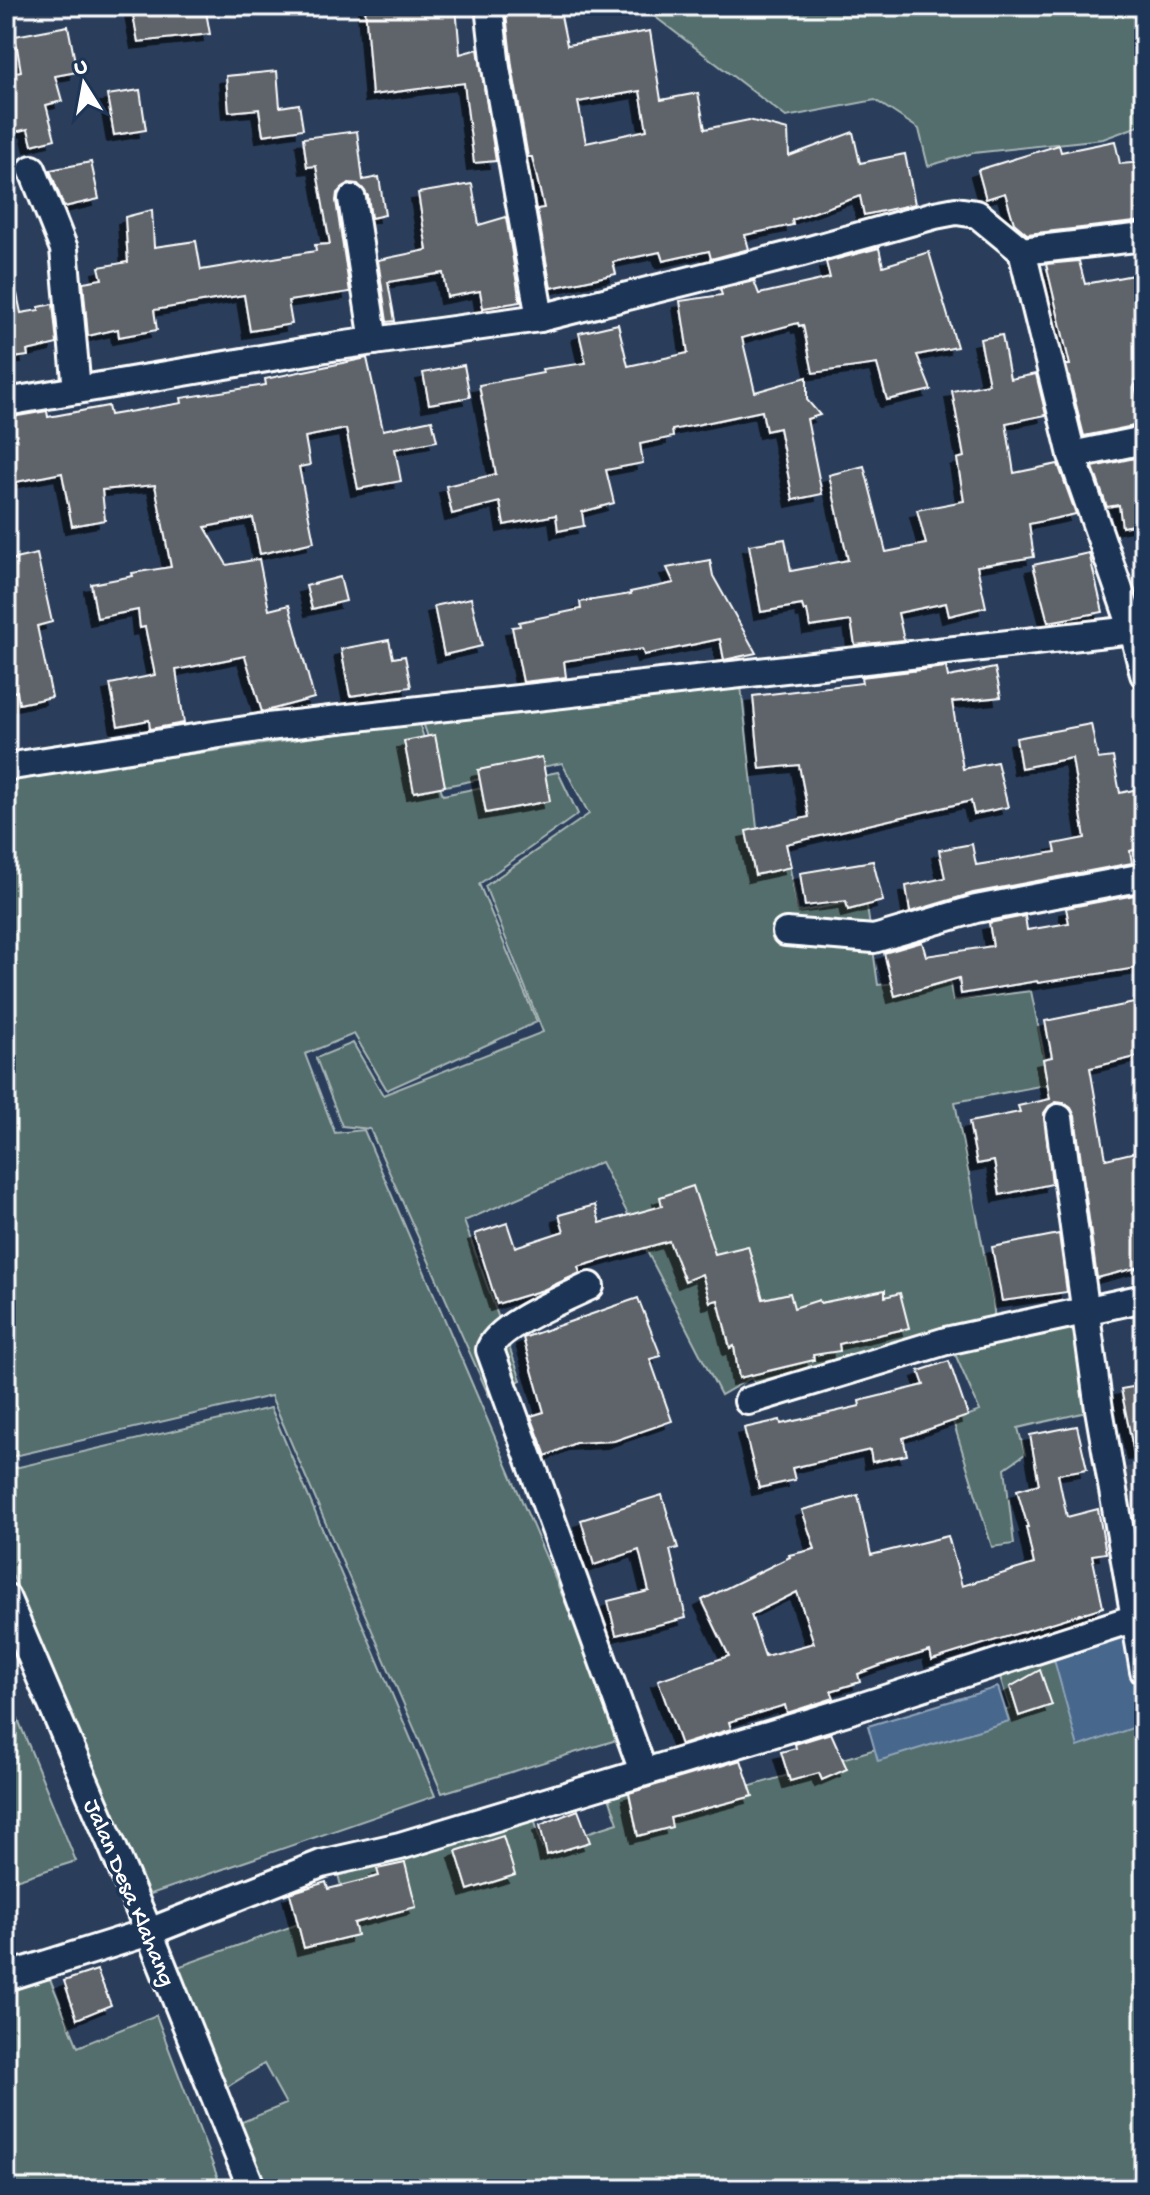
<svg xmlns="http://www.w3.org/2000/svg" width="1150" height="2195" font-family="'Gochi Hand',sans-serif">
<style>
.built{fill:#3a4960}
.green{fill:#536e6c;stroke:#a9b6b6;stroke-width:2}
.water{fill:#46678c;stroke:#90a4ba;stroke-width:2}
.building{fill:#5e646a;stroke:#fff;stroke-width:2;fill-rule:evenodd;filter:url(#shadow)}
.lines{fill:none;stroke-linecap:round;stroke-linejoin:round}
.minor-casing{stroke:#fff;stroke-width:32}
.minor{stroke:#1d3557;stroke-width:26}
.labels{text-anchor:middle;stroke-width:7;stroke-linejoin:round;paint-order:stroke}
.street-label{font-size:24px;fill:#fff;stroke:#1d3557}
</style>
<defs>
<filter id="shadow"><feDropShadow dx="-7" dy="7" stdDeviation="0" flood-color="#0009"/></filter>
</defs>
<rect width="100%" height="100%" fill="#2a3e5b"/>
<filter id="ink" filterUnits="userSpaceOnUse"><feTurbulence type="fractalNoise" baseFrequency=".0125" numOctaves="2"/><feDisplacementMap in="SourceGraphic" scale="16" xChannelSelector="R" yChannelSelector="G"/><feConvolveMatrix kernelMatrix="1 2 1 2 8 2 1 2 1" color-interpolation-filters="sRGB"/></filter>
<g filter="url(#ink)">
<polygon class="built" points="1144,1463 1144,1580 1139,1581 1111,1471"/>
<g class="green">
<polygon points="641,6 1144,6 1144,124 1103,139 973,153 928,166 919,129 875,100 786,117"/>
<polygon points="740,677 761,863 788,858 798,912 866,899 878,985 949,977 953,1001 1031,991 1050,1084 955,1102 993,1300 995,1323 1069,1313 1095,1410 1018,1428 1025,1454 1005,1468 1014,1544 992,1547 953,1421 980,1411 945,1331 764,1395 751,1378 721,1395 601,1162 464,1221 521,1380 489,1396 370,1129 342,1126 316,1058 353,1043 383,1095 543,1032 485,886 589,814 562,763 445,786 420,714"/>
<polygon points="419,723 443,795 558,772 578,814 479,884 537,1022 387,1090 354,1034 305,1054 335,1133 364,1130 623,1738 442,1793 271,1396 6,1458 6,779"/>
<polygon points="271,1408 435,1796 145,1896 6,1560 6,1470"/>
<polygon points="1133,1624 1144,1689 1144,2189 264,2189 237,2124 286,2104 264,2064 219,2092 169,1970 346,1907 337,1870 532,1811 542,1847 618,1823 602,1778 648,1765 667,1811 1010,1709 997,1667"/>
<polygon points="6,1690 76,1861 6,1883"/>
<polygon points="50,1979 78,2047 156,2015 222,2189 6,2189 6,1992"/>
</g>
<g class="water">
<polygon points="1129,1631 1144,1700 1144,1724 1078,1747 1053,1656"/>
<polygon points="998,1687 1009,1721 878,1761 868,1726"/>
</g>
<g class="building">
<polygon points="145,6 205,6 210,34 138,42 132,9"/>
<polygon points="365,6 456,6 460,54 478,49 496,161 474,163 464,83 372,95"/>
<path d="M543 6H559L567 45 650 31 661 100 698 93 705 129 749 120 788 130 789 156 853 132 860 163 905 154 915 204 864 215 860 196 792 220 793 225 745 235 749 249 711 259 709 251 663 261 660 252 613 262 616 274 551 288 537 209 544 208 532 157H528L512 66 506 14ZM640 91 647 130 586 143 578 102Z"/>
<polygon points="68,26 77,72 55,76 62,101 46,105 55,139 32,145 28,129 6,134 6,79 11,77 10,74 21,71 15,36"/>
<polygon points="277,71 280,107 299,104 303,129 263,135 259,109 229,112 226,76"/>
<polygon points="140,90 146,130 114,135 107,95"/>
<polygon points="357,131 363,180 379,177 385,215 371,218 368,196 358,184 349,183 337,193 336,201 350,292 288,301 292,324 250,331 244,295 154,310 157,330 119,337 118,329 88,336 83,282 102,279 99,267 128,262 125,217 152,210 154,247 196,241 201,270 316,251 315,245 330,244 316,166 307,167 303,138"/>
<polygon points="1115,141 1120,164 1144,162 1144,221 1027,234 1014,223 1005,193 986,199 978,170 1059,145 1061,152"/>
<polygon points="91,162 99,199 64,207 50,170"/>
<polygon points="472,184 479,225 506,217 520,302 483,308 480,291 447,297 443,273 388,282 395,321 387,322 378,260 427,250 418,193"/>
<polygon points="879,248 883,266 929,252 957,347 917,355 931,390 887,400 877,364 813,373 803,325 799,326 798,323 742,338 755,392 807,377 807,400 820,415 807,419 822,494 793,500 779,428 766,431 762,411 672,430 673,437 640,444 643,463 606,470 614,503 582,512 584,526 558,531 556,515 504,525 500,502 452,514 446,486 496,474 479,385 543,373 542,369 586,363 579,333 618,324 628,366 688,353 680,301 722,295 720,289 754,281 759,294 830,278 826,262"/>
<polygon points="1079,261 1085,284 1144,273 1144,379 1134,380 1143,424 1084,436 1066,365 1070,365 1046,264"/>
<polygon points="17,294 21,313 39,310 39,307 53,304 57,344 27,351 28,356 6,359 6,295"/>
<polygon points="1002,335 1010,379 1036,374 1046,415 1006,423 1014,473 1058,464 1076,514 1029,524 1034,557 977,566 986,607 949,616 946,603 898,613 904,640 855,645 851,621 810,627 807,610 804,611 802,605 761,612 749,545 785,539 791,571 848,560 829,475 864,466 886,552 926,544 917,510 964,501 957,459 964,457 952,391 989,384 980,339"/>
<polygon points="367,358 383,430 432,420 437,441 395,449 401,481 358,489 346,429 305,437 310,465 299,467 314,542 260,554 253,518 205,527 227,565 259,559 269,610 289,605 314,698 262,712 245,656 176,670 184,723 150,729 149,720 118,726 110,684 155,675 145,627 140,628 138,610 97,618 91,584 133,576 132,573 171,567 155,485 102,490 105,520 72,526 62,473 6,484 6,418 47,411 48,417 108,406 110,415 182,403 181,398 266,385 265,379"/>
<polygon points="464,365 470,397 429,404 423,373"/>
<polygon points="1144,456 1144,523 1122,527 1119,505 1107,507 1093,467"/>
<polygon points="1089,553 1103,612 1048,622 1033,565"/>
<polygon points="37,554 52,622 37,626 52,697 19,704 17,691 6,694 6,561"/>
<polygon points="710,560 713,576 756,653 724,660 720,639 644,655 642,649 564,661 566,677 523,682 512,627 520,626 519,622 581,609 580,602 631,594 630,592 674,583 667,568"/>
<polygon points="340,577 346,601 312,609 306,586"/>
<polygon points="471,598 482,646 444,655 434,606"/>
<polygon points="389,640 393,658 405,656 411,687 350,696 341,649"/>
<polygon points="946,667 948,677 995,668 1001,697 952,702 963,769 997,762 1008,807 974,814 971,801 786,844 791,867 755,875 746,831 809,817 799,765 760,769 753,696 862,683 861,677"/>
<polygon points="1091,724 1098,759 1113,757 1120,793 1142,788 1144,847 1130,851 1132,863 973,893 910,912 906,886 945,878 939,850 972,844 976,865 1056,852 1054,844 1085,838 1072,758 1021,768 1016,738"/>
<polygon points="435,735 445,786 414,792 404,741"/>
<polygon points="542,757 550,801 486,813 478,770"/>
<polygon points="873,861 883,901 848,910 846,901 805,906 800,873"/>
<polygon points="1140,894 1144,967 1038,983 1037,981 961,994 959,978 895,996 884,953 922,942 926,956 993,946 989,923 1025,916 1027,930 1069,923 1066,908"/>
<polygon points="1144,1001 1144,1055 1090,1068 1106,1159 1144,1150 1144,1266 1097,1278 1075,1116 1071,1108 1064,1103 1056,1102 1049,1106 1044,1113 1052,1184 1000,1195 994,1161 977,1164 969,1122 1020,1112 1018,1106 1050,1099 1043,1059 1052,1057 1045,1021"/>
<polygon points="693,1186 715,1254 748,1246 763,1299 790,1293 794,1308 819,1300 820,1303 885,1290 885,1297 900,1293 909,1328 839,1344 840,1351 813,1355 814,1360 739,1378 734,1346 730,1348 718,1300 710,1302 702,1274 685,1281 669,1241 578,1267 580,1273 543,1290 497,1304 475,1234 507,1223 515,1247 564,1231 559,1215 595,1205 600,1223 662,1206 660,1197"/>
<polygon points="1059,1234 1067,1292 1002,1301 992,1247"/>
<polygon points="638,1298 661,1356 650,1359 672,1421 614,1441 575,1443 546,1456 531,1416 544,1412 523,1338"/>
<polygon points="949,1361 968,1416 903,1438 907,1455 872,1462 870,1450 792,1468 795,1480 759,1488 744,1428 780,1420 781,1424 860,1406 859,1401 924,1385 919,1371"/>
<polygon points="1144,1385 1144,1452 1134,1453 1121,1389"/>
<path d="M1077 1426 1087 1469 1058 1474 1067 1517 1098 1509 1106 1553 1092 1555 1103 1607 932 1660 930 1651 885 1664 858 1674 860 1682 831 1691 834 1698 787 1713 785 1705 729 1722 731 1729 681 1745 658 1680 729 1656 702 1600 790 1557 789 1555 815 1549 802 1510 858 1495 871 1555 948 1536 962 1586 1034 1564 1026 1527H1028L1017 1490 1039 1484 1030 1435ZM797 1592 814 1643 765 1656 751 1615Z"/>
<polygon points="662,1495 678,1548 670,1550 686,1618 616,1635 608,1601 649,1591 639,1550 594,1565 581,1520"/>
<polygon points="1040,1670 1052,1705 1019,1716 1010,1687"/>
<polygon points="831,1733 847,1769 822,1780 819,1773 790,1781 781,1752 796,1748 795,1744"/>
<polygon points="741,1760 753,1796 670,1818 672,1827 638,1836 629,1793"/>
<polygon points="578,1810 590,1842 547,1855 540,1825"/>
<polygon points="503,1836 515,1875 468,1890 456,1851"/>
<polygon points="405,1863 416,1907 354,1923 357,1935 304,1948 290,1893 326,1882 328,1889 379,1876 377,1869"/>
<polygon points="97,1970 111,2005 77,2019 64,1981"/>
</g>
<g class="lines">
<defs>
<g id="minor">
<polyline points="489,6 496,68 540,318"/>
<polyline points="32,169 64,249 77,390"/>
<polyline points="352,199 374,341"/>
<polyline points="1022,251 1144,237"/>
<polyline points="6,402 338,346 540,318 799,253 935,215 956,211 977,214 1022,251 1072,455 1133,630 1144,674"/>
<polyline points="1072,455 1144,440"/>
<polyline points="6,767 259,728 1133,630"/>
<polyline points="786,932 874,939 976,909 1144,877"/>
<polyline points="1059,1118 1099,1409 1135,1618 1144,1615"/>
<path d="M590 1286C568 1297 495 1326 490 1350L643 1771"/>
<polyline points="748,1401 946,1341 1144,1298"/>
<polyline points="6,1597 149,1932 252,2189"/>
<polyline points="6,1977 149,1932 321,1864 400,1846 854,1709 1135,1618 1144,1671"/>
</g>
</defs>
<use href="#minor" class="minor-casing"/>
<use href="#minor" class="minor"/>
</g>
</g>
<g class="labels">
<g class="street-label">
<text transform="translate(131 1892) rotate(67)" y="8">Jalan Desa Klahang</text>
</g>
</g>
<rect width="1150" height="2195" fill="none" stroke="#1d3557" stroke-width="32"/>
<rect x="16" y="16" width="1118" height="2163" fill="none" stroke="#fff" stroke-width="3" filter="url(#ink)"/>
<g transform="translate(84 84) rotate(349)" stroke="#1d3557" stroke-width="6" paint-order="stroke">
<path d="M0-6L14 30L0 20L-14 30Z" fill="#ffffff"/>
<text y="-12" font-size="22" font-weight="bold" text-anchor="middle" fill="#ffffff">U</text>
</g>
</svg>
